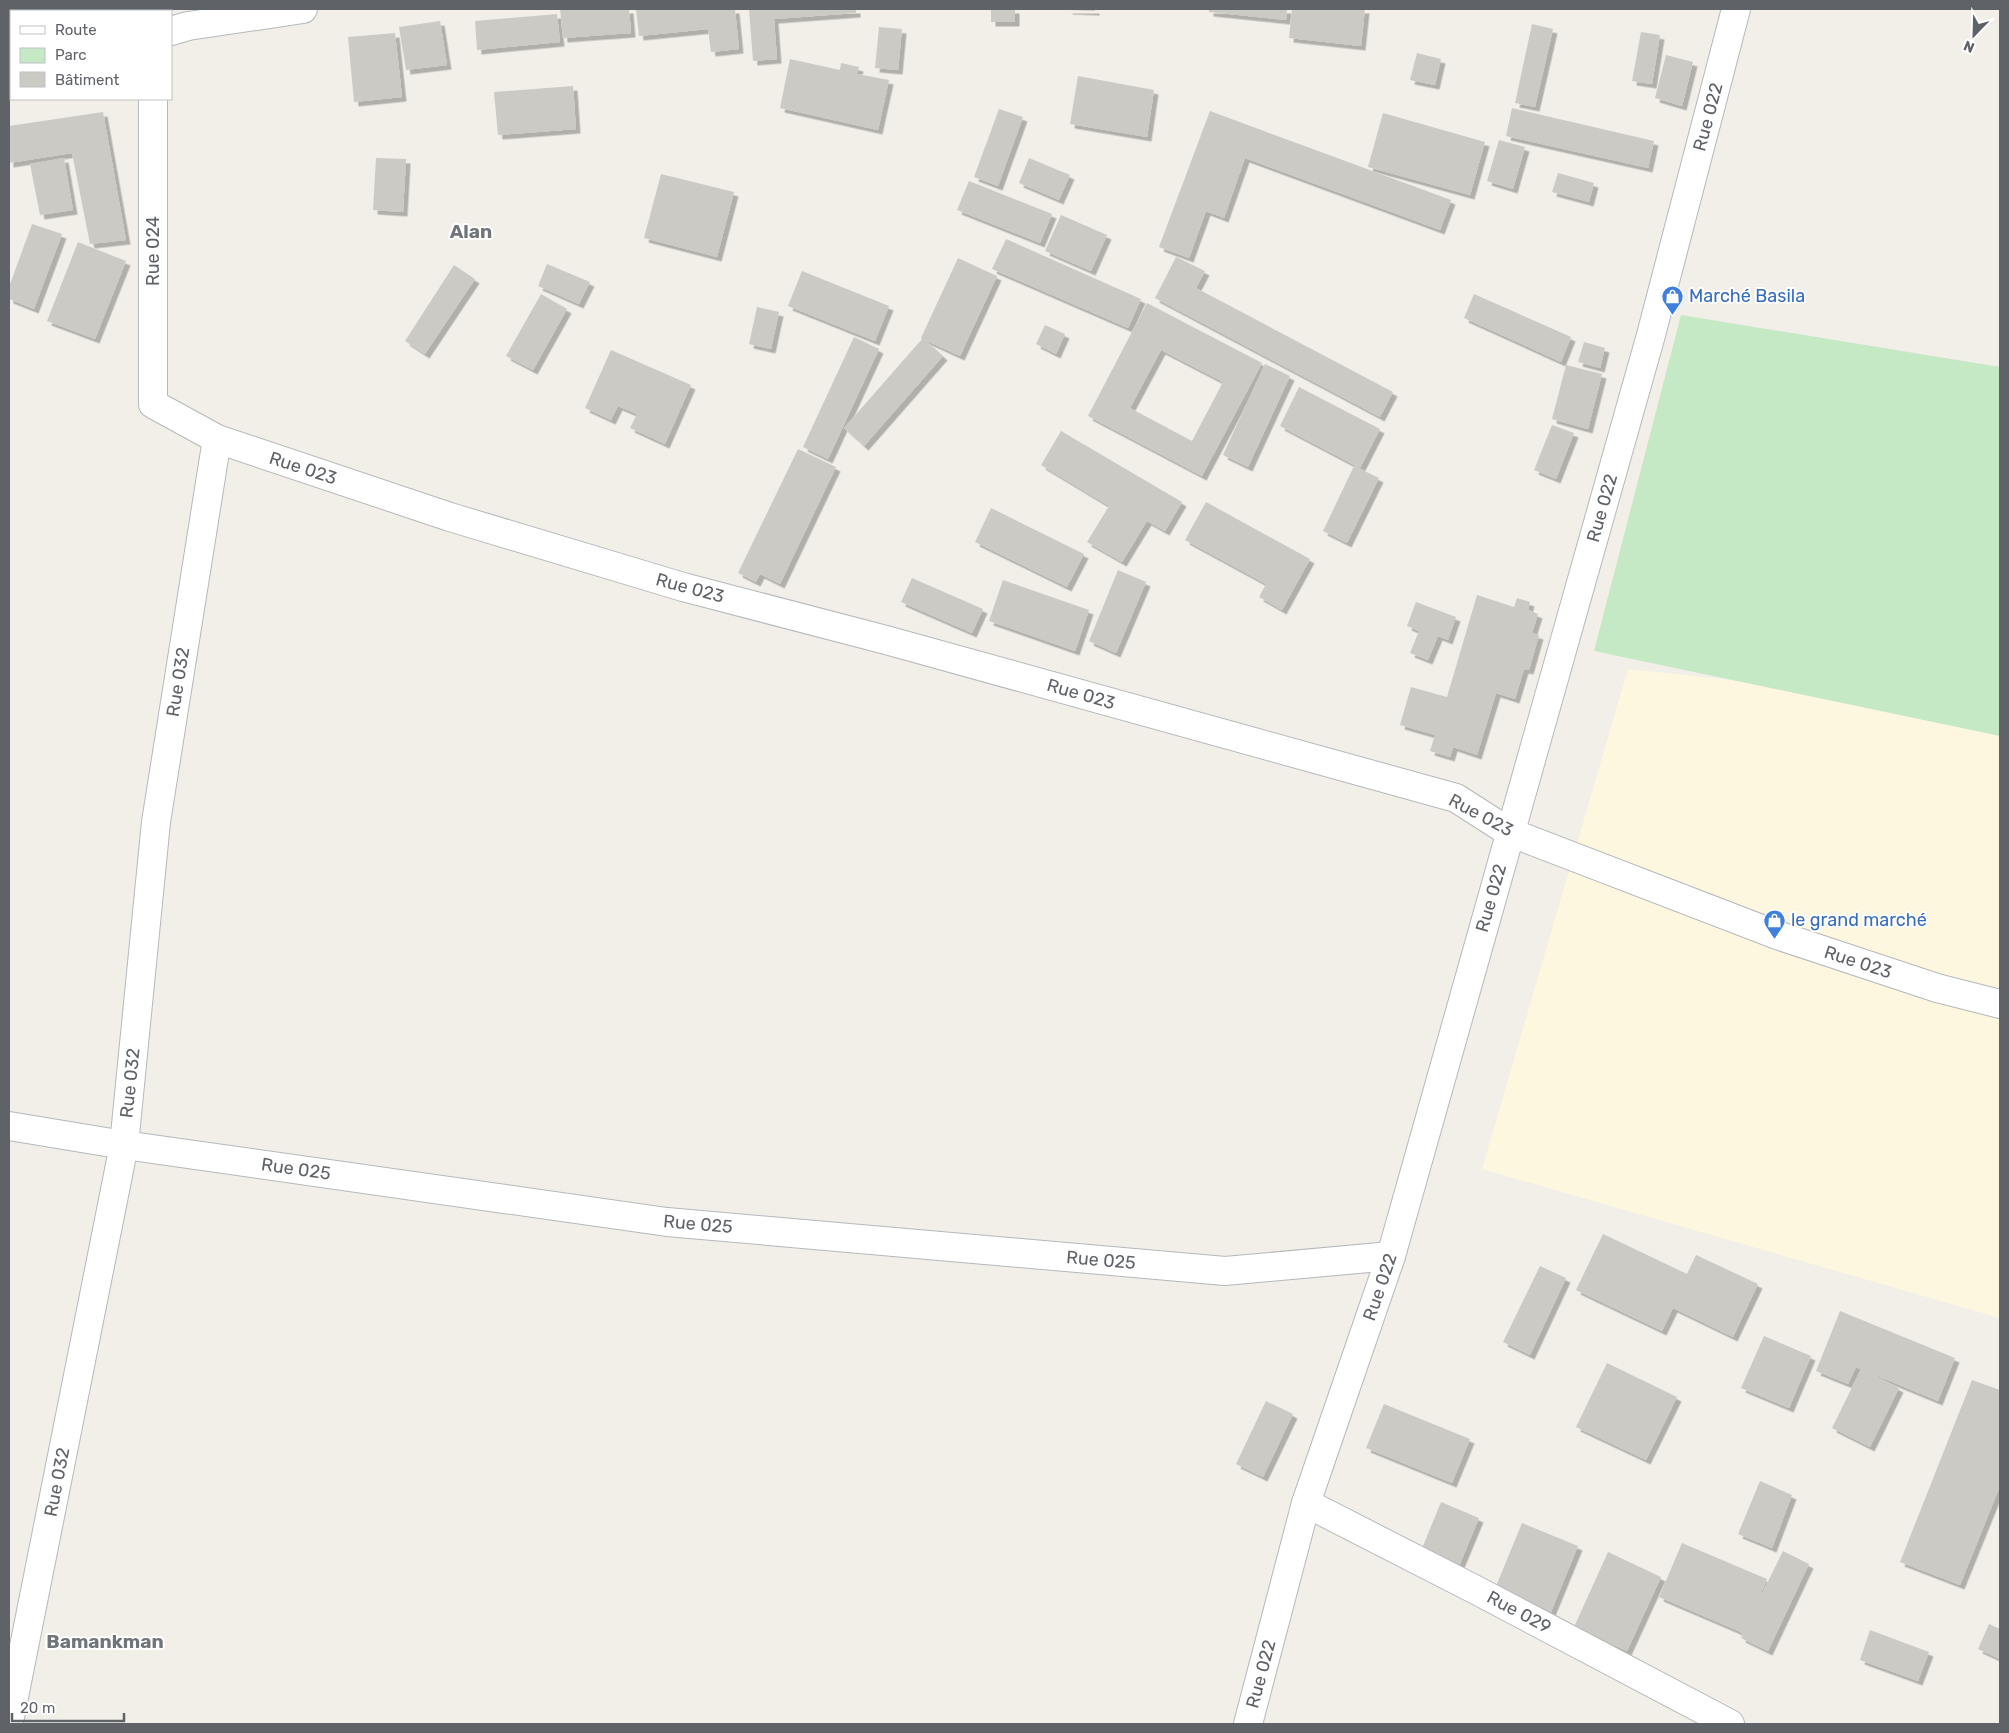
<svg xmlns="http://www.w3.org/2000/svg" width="2009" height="1733" font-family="Rubik,sans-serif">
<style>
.commercial{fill:#fef7e0}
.green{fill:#c5e8c5}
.building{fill:#cccac5;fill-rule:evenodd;filter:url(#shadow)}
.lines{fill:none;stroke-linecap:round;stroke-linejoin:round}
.minor-casing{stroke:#b5b8bc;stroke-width:30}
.minor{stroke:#fff;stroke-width:28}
.labels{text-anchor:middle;stroke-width:4;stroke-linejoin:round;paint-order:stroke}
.street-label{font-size:18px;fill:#5f6368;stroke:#fff}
.shop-label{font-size:18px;fill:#366cbe;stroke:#fff;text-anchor:start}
.neighbourhood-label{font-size:19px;font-weight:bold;fill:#70757a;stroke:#fff}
</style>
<defs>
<filter id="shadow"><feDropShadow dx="4.5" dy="4.5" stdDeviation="0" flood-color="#0004"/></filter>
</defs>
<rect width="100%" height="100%" fill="#f1efe8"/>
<polygon class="commercial" points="1628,669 2000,709 2000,1318 1482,1169"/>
<polygon class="green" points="1681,315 2000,367 2000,736 1594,651"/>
<g class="building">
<polygon points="560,9 629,9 631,33 563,38"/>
<polygon points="636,9 735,9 739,49 711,52 708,29 639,36"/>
<polygon points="749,9 856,9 856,13 774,19 777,59 753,61"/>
<rect x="991" y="9" width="24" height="13"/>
<polygon points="1068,9 1095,9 1095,11 1068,10"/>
<polygon points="1209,9 1287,9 1286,20 1209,12"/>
<polygon points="1292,9 1365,9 1361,46 1289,38"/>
<polygon points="557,14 560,42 477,50 475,21"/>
<polygon points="440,21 447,65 406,70 399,27"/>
<polygon points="1532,24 1553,29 1535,107 1515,103"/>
<polygon points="879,27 902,29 898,70 875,68"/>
<polygon points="1641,32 1660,35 1652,84 1632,81"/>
<polygon points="395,33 402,97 354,102 348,37"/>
<polygon points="1417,53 1441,59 1435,85 1410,80"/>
<polygon points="1666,55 1693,62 1682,106 1655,98"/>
<polygon points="790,59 840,70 841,63 859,67 857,74 889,80 878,130 780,108"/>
<polygon points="1078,76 1154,90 1147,137 1070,124"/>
<polygon points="573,86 576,129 498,135 494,92"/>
<polygon points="1512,108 1654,141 1648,168 1506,136"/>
<polygon points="999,109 1023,117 998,186 974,177"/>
<polygon points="1210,111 1451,200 1440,230 1245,158 1224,218 1206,211 1189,258 1159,247"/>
<polygon points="103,112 126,240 90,244 72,153 9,163 9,126"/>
<polygon points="1383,113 1485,142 1470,195 1368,167"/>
<polygon points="1499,140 1525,147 1513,189 1487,181"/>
<polygon points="64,158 73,210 40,215 30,164"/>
<polygon points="376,158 406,159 403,212 373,210"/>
<polygon points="1029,158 1070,175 1059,200 1019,183"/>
<polygon points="1558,173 1594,183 1589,202 1552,192"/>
<polygon points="661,174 734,192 717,257 644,238"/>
<polygon points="969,181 1052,214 1040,243 957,210"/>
<polygon points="1061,215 1107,235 1091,271 1045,251"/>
<polygon points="32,224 62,234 34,309 9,299 9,287"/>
<polygon points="1006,239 1141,299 1128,328 992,269"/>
<polygon points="78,242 126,261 95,339 47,321"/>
<polygon points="1176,257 1205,271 1196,288 1393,392 1380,417 1155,298"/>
<polygon points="958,258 997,276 960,356 925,340 943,356 864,446 844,428 922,339 921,338"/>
<polygon points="547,264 590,282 579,304 538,286"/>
<polygon points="454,265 475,279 425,354 405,341"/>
<polygon points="802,271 889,306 875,341 788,306"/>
<polygon points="541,294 567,309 533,370 506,356"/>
<polygon points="1474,294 1571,337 1561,362 1464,318"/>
<path d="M1147 303 1262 363 1202 476 1088 416ZM1161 350 1223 382 1192 441 1130 408Z"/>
<polygon points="757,307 779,312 771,349 749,344"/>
<polygon points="1045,325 1065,334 1056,354 1036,344"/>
<polygon points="854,337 879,349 828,459 803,447"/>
<polygon points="1584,342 1605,348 1600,368 1578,362"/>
<polygon points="611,350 691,385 665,444 630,428 637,414 618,406 611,420 585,408"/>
<polygon points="1265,364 1290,376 1248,467 1223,455"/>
<polygon points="1566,365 1602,374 1588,429 1552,419"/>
<polygon points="1299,387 1380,429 1360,468 1280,426"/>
<polygon points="1552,425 1574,433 1556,479 1534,470"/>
<polygon points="1061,431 1182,502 1165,531 1147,521 1122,562 1087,542 1109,506 1041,465"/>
<polygon points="798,449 836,467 780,584 760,574 756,582 738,573"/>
<polygon points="1354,466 1379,478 1347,543 1323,531"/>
<polygon points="1206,502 1310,559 1282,610 1259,597 1266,584 1185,540"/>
<polygon points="991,508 1084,554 1067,587 975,542"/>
<polygon points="1118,570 1146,582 1116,653 1089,641"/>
<polygon points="912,578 983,609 972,633 901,602"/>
<polygon points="1003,580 1089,610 1075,651 989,621"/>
<polygon points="1477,595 1514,607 1517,598 1530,602 1528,610 1538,614 1532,633 1539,635 1529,670 1524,669 1515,699 1496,693 1477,755 1453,747 1450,757 1430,751 1435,735 1400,725 1411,687 1447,697"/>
<polygon points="1416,602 1456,617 1448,640 1438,636 1428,660 1410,653 1419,631 1407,626"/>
<polygon points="1603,1234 1687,1274 1696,1255 1758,1284 1733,1337 1673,1308 1662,1331 1576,1290"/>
<polygon points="1540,1266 1566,1278 1530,1355 1503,1342"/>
<polygon points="1840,1311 1955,1358 1938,1401 1863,1370 1899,1388 1870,1447 1832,1428 1861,1369 1856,1367 1848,1384 1816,1371"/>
<polygon points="1764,1336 1811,1356 1789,1408 1741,1388"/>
<polygon points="1607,1363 1677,1397 1646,1460 1576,1427"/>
<polygon points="1972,1380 2000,1390 2000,1486 1960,1585 1900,1562"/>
<polygon points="1266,1401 1293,1414 1263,1477 1236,1464"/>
<polygon points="1384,1404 1470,1439 1452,1483 1366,1448"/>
<polygon points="1760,1481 1792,1495 1772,1548 1738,1534"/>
<polygon points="1441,1502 1479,1518 1452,1583 1414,1568"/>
<polygon points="1522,1523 1578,1546 1548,1619 1492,1596"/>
<polygon points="1682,1543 1767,1579 1755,1608 1783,1551 1809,1564 1768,1651 1741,1638 1743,1633 1659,1597"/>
<polygon points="1608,1552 1661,1577 1627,1651 1574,1627"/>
<polygon points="1989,1624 2000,1629 2000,1659 1978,1649"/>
<polygon points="1870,1630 1929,1652 1918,1681 1860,1660"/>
</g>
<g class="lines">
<defs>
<g id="minor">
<polyline points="142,9 143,11"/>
<polyline points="171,31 188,26 303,9"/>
<polyline points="9,65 11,64"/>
<polyline points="153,99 153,404 217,439 450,517 683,587 886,640 1456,798 1509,832 1777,935 1937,988 2000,1004"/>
<polyline points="9,1126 124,1145 667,1222 1225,1271 1391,1256"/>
<polyline points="1306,1503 1476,1590 1730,1724"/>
<polyline points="9,1722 124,1145 156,822 217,439"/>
<polyline points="1248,1724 1306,1503 1391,1256 1651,335 1736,9"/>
</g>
</defs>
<use href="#minor" class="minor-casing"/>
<use href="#minor" class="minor"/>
</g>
<defs>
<symbol id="shop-pin" viewBox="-11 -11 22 30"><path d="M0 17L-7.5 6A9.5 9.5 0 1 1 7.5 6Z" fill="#3f7fe0" stroke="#fff"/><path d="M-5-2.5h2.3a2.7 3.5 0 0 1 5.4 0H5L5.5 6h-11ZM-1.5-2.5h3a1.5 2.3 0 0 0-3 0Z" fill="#fff"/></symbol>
</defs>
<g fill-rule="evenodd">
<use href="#shop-pin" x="1660" y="284" width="25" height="34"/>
<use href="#shop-pin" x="1762" y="908" width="25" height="34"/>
</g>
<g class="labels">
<g class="street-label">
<text transform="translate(1708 117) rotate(-75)" y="6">Rue 022</text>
<text transform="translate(153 251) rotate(-90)" y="6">Rue 024</text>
<text transform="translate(303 468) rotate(18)" y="6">Rue 023</text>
<text transform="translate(1602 508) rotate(-74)" y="6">Rue 022</text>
<text transform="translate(690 588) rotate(15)" y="6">Rue 023</text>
<text transform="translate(178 682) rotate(-81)" y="6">Rue 032</text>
<text transform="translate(1081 694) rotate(16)" y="6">Rue 023</text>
<text transform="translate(1481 815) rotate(28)" y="6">Rue 023</text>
<text transform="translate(1491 898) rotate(-74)" y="6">Rue 022</text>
<text transform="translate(1858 962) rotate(18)" y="6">Rue 023</text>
<text transform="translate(130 1083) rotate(-84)" y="6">Rue 032</text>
<text transform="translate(296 1169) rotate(8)" y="6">Rue 025</text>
<text transform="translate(698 1224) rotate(5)" y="6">Rue 025</text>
<text transform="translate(1101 1260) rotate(5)" y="6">Rue 025</text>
<text transform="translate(1380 1287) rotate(-71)" y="6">Rue 022</text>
<text transform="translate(57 1482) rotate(-79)" y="6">Rue 032</text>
<text transform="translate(1519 1612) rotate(28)" y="6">Rue 029</text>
<text transform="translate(1261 1674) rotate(-75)" y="6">Rue 022</text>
</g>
<g class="shop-label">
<text x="1689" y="302">Marché Basila</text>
<text x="1791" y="926">le grand marché</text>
</g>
<g class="neighbourhood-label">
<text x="471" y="238">Alan</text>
<text x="105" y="1648">Bamankman</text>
</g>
</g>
<rect width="2009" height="1733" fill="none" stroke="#5f6368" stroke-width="20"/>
<rect x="10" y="10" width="162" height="90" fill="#ffffff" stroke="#bfc1c3"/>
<rect x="20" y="26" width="25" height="8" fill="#ffffff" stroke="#bfc1c3"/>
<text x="55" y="35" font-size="15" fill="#5f6368">Route</text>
<rect x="20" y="48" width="25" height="15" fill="#c5e8c5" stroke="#bfc1c3"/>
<text x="55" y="60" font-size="15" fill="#5f6368">Parc</text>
<rect x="20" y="72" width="25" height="15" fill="#cccac5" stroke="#bfc1c3"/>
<text x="55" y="85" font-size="15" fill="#5f6368">Bâtiment</text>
<g transform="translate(1974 35) rotate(203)" stroke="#ffffff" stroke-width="4" paint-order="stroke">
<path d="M0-4L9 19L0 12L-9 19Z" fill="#5f6368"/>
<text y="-8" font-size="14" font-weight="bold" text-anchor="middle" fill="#5f6368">N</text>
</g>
<path d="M12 1713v8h112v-8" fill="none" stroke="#5f6368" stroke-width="2.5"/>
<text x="20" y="1713" font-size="15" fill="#5f6368" stroke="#ffffff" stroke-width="4" paint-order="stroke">20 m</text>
</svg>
